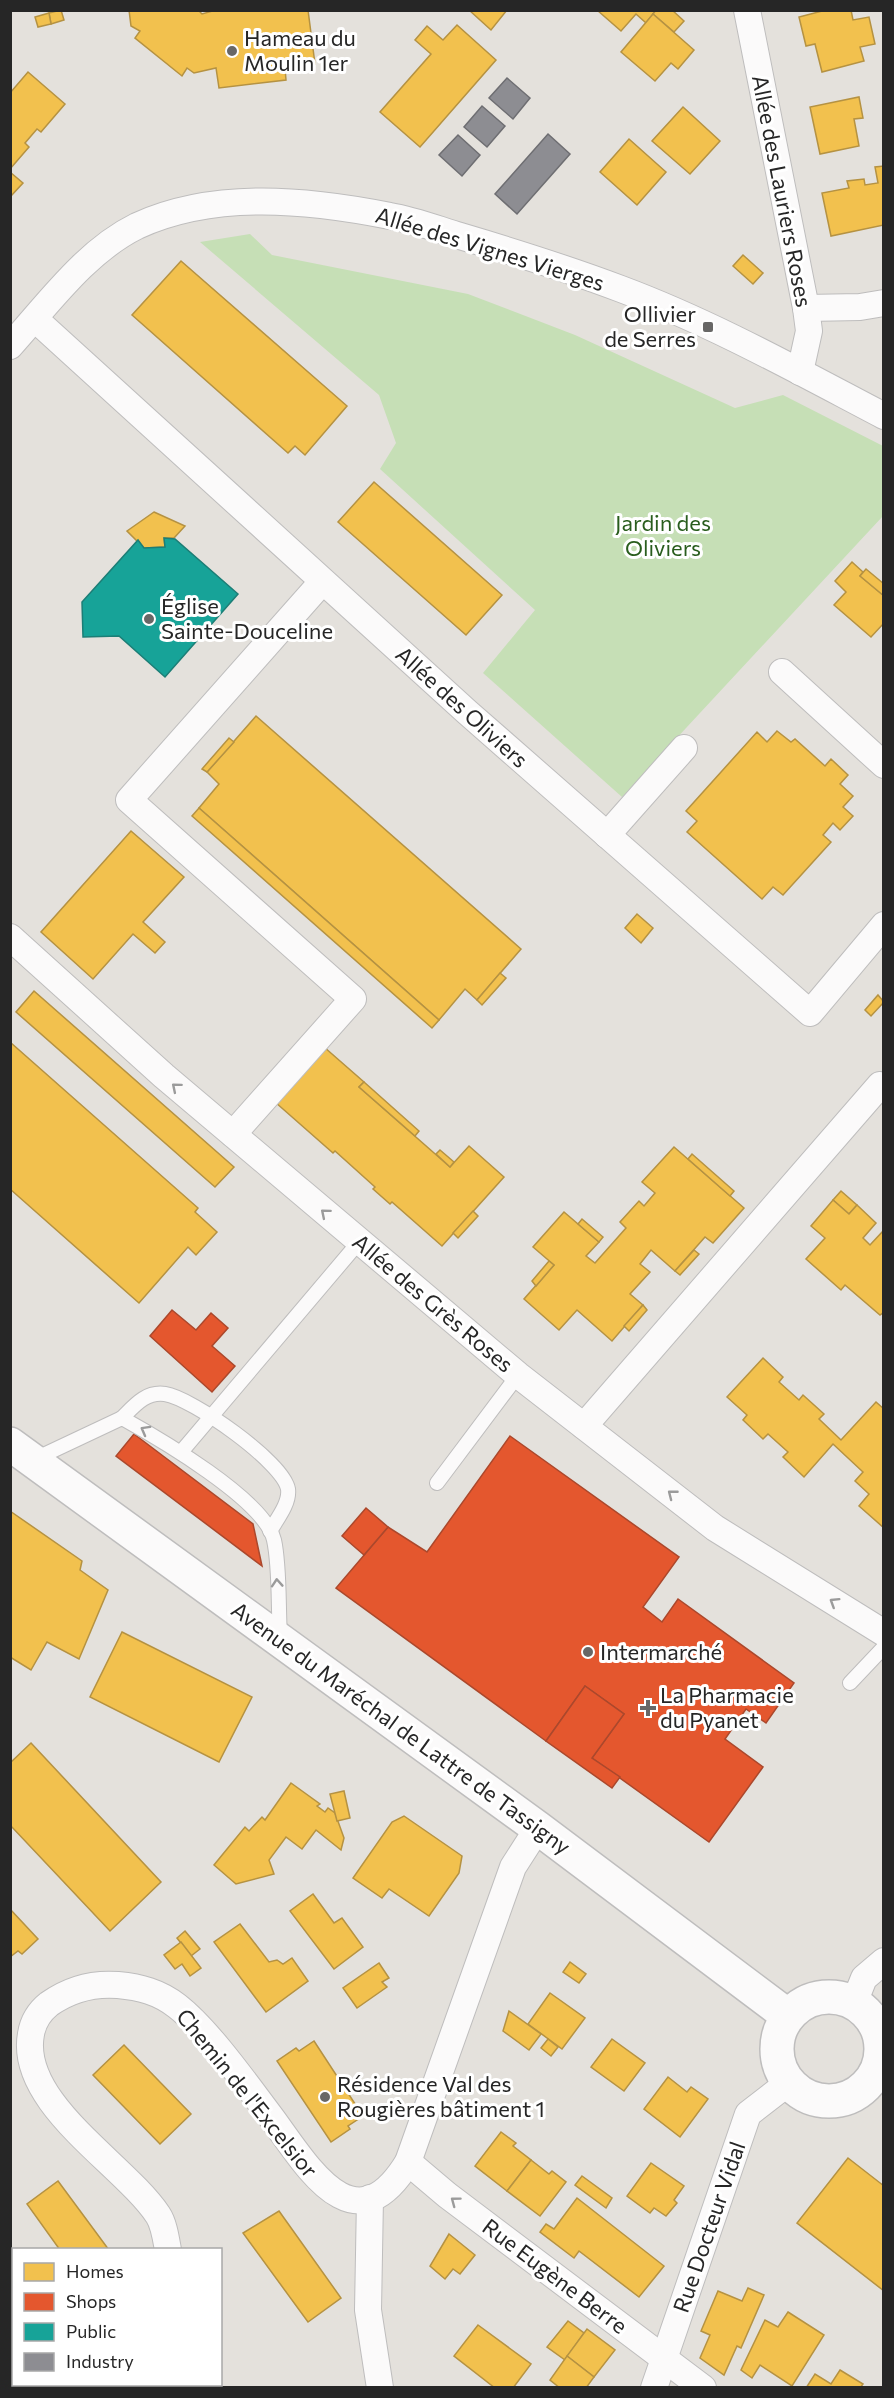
<svg xmlns="http://www.w3.org/2000/svg" width="894" height="2398" font-family="Commissioner,sans-serif">
<style>
.green{fill:#c6dfb6}
.homes{fill:#f2c14e;stroke:#b59242;stroke-width:1.5}
.shops{fill:#e4572e;stroke:#ab482c;stroke-width:1.5}
.public{fill:#17a398;stroke:#1c7e76;stroke-width:1.5}
.industry{fill:#8d8d92;stroke:#6e6e72;stroke-width:1.5}
.lines{fill:none;stroke-linecap:round;stroke-linejoin:round}
.lane-casing{stroke:#bebdbd;stroke-width:16}
.street-casing{stroke:#bebdbd;stroke-width:28}
.secondary-casing{stroke:#bebdbd;stroke-width:36}
.lane{stroke:#fbfafa;stroke-width:14}
.street{stroke:#fbfafa;stroke-width:26}
.secondary{stroke:#fbfafa;stroke-width:33}
.oneway{stroke:#9b9b9b}
.poi-dot{fill:#686766;stroke:#fff;stroke-width:2}
.labels{text-anchor:middle;stroke-width:6;stroke-linejoin:round;paint-order:stroke}
.poi-label{font-size:22px;fill:#262626;stroke:#fff;text-anchor:start}
.street-label{font-size:22px;fill:#262626;stroke:#fff}
.park-label{font-size:22px;fill:#295d1d;stroke:#fff}
</style>
<rect width="100%" height="100%" fill="#e4e1dc"/>
<polygon class="green" points="250,234 272,255 468,294 575,335 735,408 783,395 883,446 883,516 622,797 483,673 535,610 380,469 396,443 379,395 200,242"/>
<g class="homes">
<polygon points="61,10 64,20 51,24 49,13"/>
<polygon points="129,10 198,10 202,14 216,10 308,10 315,64 285,68 286,80 219,88 216,68 194,73 187,68 182,76 135,38 140,31 131,26"/>
<polygon points="469,10 507,10 491,30"/>
<polygon points="597,10 656,10 646,23 636,14 621,31"/>
<polygon points="656,10 672,10 684,21 674,32 653,14"/>
<polygon points="826,10 851,10 853,20 869,17 875,44 860,47 864,61 822,72 815,44 806,46 799,17"/>
<polygon points="49,13 51,24 38,27 35,17"/>
<polygon points="653,14 694,50 678,69 671,63 655,81 621,52"/>
<polygon points="457,25 496,60 420,147 380,112 431,54 415,40 427,26 443,40"/>
<polygon points="28,72 65,104 41,132 37,129 25,143 29,147 10,169 10,93"/>
<polygon points="859,97 863,118 854,119 859,146 820,154 810,107"/>
<polygon points="683,107 720,141 690,174 652,141"/>
<polygon points="629,139 666,172 637,205 600,172"/>
<polygon points="884,166 884,225 831,236 822,193 849,188 847,181 864,179 865,185 878,183 875,167"/>
<polygon points="10,172 23,183 10,197"/>
<polygon points="743,255 763,273 753,284 733,266"/>
<polygon points="181,261 347,406 305,455 295,446 288,453 132,315"/>
<polygon points="374,482 502,595 466,635 338,522"/>
<polygon points="154,512 185,526 174,538 164,538 165,547 144,548 127,531"/>
<polygon points="852,562 863,572 860,576 884,596 884,623 871,637 834,605 846,592 835,581"/>
<polygon points="866,569 884,584 884,596 860,576"/>
<polygon points="256,716 521,949 477,1000 465,989 439,1020 199,808 219,784 207,772"/>
<polygon points="777,731 791,742 795,739 825,766 831,759 848,775 840,784 853,796 843,807 853,816 840,830 833,823 823,835 831,842 783,895 773,887 762,899 687,832 697,821 686,811 757,732 767,742"/>
<polygon points="229,738 234,742 207,772 202,769"/>
<polygon points="199,808 439,1020 432,1028 192,816"/>
<polygon points="131,831 184,877 143,922 165,942 155,953 133,934 93,979 41,932"/>
<polygon points="637,914 653,928 641,943 625,928"/>
<polygon points="500,973 506,978 482,1005 477,1000"/>
<polygon points="34,991 234,1167 215,1187 16,1012"/>
<polygon points="878,995 884,1002 871,1016 865,1010"/>
<polygon points="10,1042 198,1208 195,1212 217,1232 196,1255 188,1247 139,1303 10,1189"/>
<polygon points="324,1047 364,1082 359,1087 450,1167 469,1146 504,1177 442,1246 392,1202 390,1204 373,1189 375,1187 335,1151 333,1153 275,1102"/>
<polygon points="364,1082 419,1131 415,1136 359,1087"/>
<polygon points="674,1147 744,1208 713,1243 705,1237 675,1271 651,1250 640,1264 650,1272 630,1294 643,1305 612,1341 577,1310 559,1330 524,1299 554,1265 533,1247 564,1212 599,1242 586,1256 595,1263 626,1228 620,1222 639,1201 644,1206 655,1193 642,1182"/>
<polygon points="440,1150 454,1162 450,1167 436,1154"/>
<polygon points="692,1154 734,1191 730,1196 688,1159"/>
<polygon points="841,1191 857,1205 849,1214 833,1200"/>
<polygon points="833,1200 849,1214 857,1205 876,1223 863,1238 870,1245 884,1230 884,1312 880,1315 845,1285 841,1290 806,1259 825,1238 811,1226"/>
<polygon points="473,1211 478,1216 458,1238 453,1233"/>
<polygon points="582,1219 603,1237 599,1242 578,1224"/>
<polygon points="694,1250 699,1254 680,1275 675,1271"/>
<polygon points="549,1261 554,1265 536,1286 532,1281"/>
<polygon points="643,1305 647,1310 629,1331 624,1326"/>
<polygon points="763,1358 783,1377 779,1382 799,1400 803,1395 824,1414 819,1419 841,1440 876,1402 884,1409 884,1528 859,1506 869,1494 855,1481 863,1472 833,1444 804,1477 783,1457 788,1452 768,1434 763,1439 743,1420 747,1415 727,1397"/>
<polygon points="10,1511 82,1561 80,1570 108,1590 79,1659 47,1642 31,1670 10,1657"/>
<polygon points="122,1632 252,1697 219,1762 90,1697"/>
<polygon points="31,1743 161,1882 110,1931 10,1825 10,1763"/>
<polygon points="291,1783 320,1804 317,1806 325,1812 328,1808 335,1813 344,1838 341,1850 316,1830 302,1849 286,1837 269,1860 274,1874 236,1884 214,1865 245,1827 249,1831 262,1817 265,1820"/>
<polygon points="344,1791 350,1818 337,1821 330,1794"/>
<polygon points="404,1816 462,1856 459,1873 429,1916 389,1889 382,1898 353,1878 392,1822"/>
<polygon points="313,1894 334,1923 342,1918 363,1947 334,1969 290,1911"/>
<polygon points="10,1909 38,1939 22,1954 18,1951 10,1957"/>
<polygon points="240,1924 269,1962 277,1960 283,1964 292,1958 308,1981 266,2012 214,1942"/>
<polygon points="185,1931 200,1949 191,1956 177,1938"/>
<polygon points="181,1942 201,1968 190,1976 182,1964 175,1969 164,1955"/>
<polygon points="570,1962 586,1974 579,1983 563,1972"/>
<polygon points="379,1963 389,1978 382,1982 387,1987 357,2008 343,1988"/>
<polygon points="550,1993 585,2018 562,2049 528,2024"/>
<polygon points="509,2011 541,2034 529,2050 503,2031"/>
<polygon points="548,2039 558,2047 551,2056 541,2048"/>
<polygon points="612,2039 645,2063 624,2091 591,2067"/>
<polygon points="314,2041 363,2116 348,2126 350,2129 331,2142 277,2061 296,2048 299,2051"/>
<polygon points="124,2045 191,2114 160,2144 93,2075"/>
<polygon points="668,2077 687,2092 691,2087 708,2099 680,2137 644,2109"/>
<polygon points="501,2132 516,2143 513,2146 531,2160 507,2191 475,2166"/>
<polygon points="848,2158 884,2186 884,2291 797,2223"/>
<polygon points="531,2160 549,2174 552,2171 566,2182 540,2216 507,2191"/>
<polygon points="651,2163 684,2186 674,2200 677,2203 666,2216 654,2208 650,2213 627,2196"/>
<polygon points="582,2176 612,2198 606,2208 575,2185"/>
<polygon points="58,2181 109,2250 60,2250 27,2204"/>
<polygon points="577,2198 664,2266 639,2297 579,2251 574,2258 540,2232 546,2224 554,2229"/>
<polygon points="279,2211 341,2298 308,2322 243,2233"/>
<polygon points="449,2234 475,2255 460,2274 453,2269 445,2279 430,2266"/>
<polygon points="748,2288 764,2295 741,2348 737,2346 724,2375 700,2358 710,2335 701,2331 718,2291 742,2301"/>
<polygon points="788,2312 824,2335 792,2386 760,2365 752,2378 741,2370 765,2320 778,2327"/>
<polygon points="568,2321 584,2333 565,2360 547,2347"/>
<polygon points="478,2325 531,2364 513,2388 495,2388 454,2356"/>
<polygon points="587,2329 615,2350 594,2377 567,2356"/>
<polygon points="567,2356 594,2377 586,2388 560,2388 550,2380"/>
<polygon points="840,2370 863,2384 860,2388 806,2388 815,2374 831,2384"/>
</g>
<g class="shops">
<polygon points="172,1310 196,1330 211,1313 228,1328 212,1346 235,1366 212,1392 150,1336"/>
<polygon points="134,1434 253,1524 262,1566 116,1456"/>
<polygon points="510,1436 679,1557 643,1607 662,1622 678,1599 794,1683 766,1723 746,1709 725,1739 763,1767 709,1842 592,1758 624,1714 585,1686 546,1741 336,1588 388,1527 427,1552"/>
<polygon points="366,1508 388,1527 364,1555 342,1536"/>
<polygon points="585,1686 624,1714 592,1758 620,1777 612,1788 546,1741"/>
</g>
<polygon class="public" points="164,538 175,539 238,594 165,677 119,636 83,637 82,602 138,540 144,548 165,547"/>
<g class="industry">
<polygon points="507,78 530,98 513,119 489,98"/>
<polygon points="482,106 505,126 487,147 464,127"/>
<polygon points="548,134 570,154 517,214 495,194"/>
<polygon points="458,135 480,155 462,176 439,155"/>
</g>
<g class="lines">
<defs>
<g id="lane">
<path d="M122 1418C134 1406 146 1391 165 1394 192 1398 283 1462 288 1489 290 1503 277 1519 270 1531"/>
<polyline points="182,1451 359,1242"/>
<path d="M35 1459 122 1418C158 1438 265 1500 274 1540 280 1567 278 1607 280 1636"/>
<polyline points="437,1483 518,1375"/>
<polyline points="850,1683 884,1647"/>
</g>
<g id="street">
<polyline points="747,10 806,308 809,331 800,372"/>
<polyline points="806,308 860,307 884,303"/>
<polyline points="35,319 467,712 810,1013 884,925"/>
<path d="M10 346C48 304 86 251 137 226 215 190 309 200 390 216 414 220 437 229 460 236 514 252 568 269 621 289 712 323 798 371 884 416"/>
<polyline points="782,672 884,765"/>
<polyline points="607,835 684,748"/>
<polyline points="10,937 164,1076 518,1375 715,1528 884,1633"/>
<polyline points="233,1134 353,999 129,800 322,582"/>
<polyline points="584,1426 880,1085"/>
<polyline points="854,2003 864,1978 884,1961"/>
<polyline points="408,2162 447,2195 703,2388"/>
<polyline points="370,2198 368,2310 380,2388"/>
<path d="M168 2250C166 2239 164 2224 158 2215 124 2164 18 2103 31 2034 33 2022 39 2012 49 2004 70 1989 92 1983 118 1985 140 1987 159 1992 177 2006 208 2030 246 2084 271 2117 306 2164 354 2251 408 2162L513 1867 538 1828"/>
<polyline points="10,2274 14,2276"/>
<polyline points="654,2388 748,2114 788,2083"/>
</g>
<g id="secondary">
<polyline points="10,1444 538,1828 788,2016"/>
<circle cx="829" cy="2049" r="52"/>
</g>
</defs>
<use href="#lane" class="lane-casing"/>
<use href="#street" class="street-casing"/>
<use href="#secondary" class="secondary-casing"/>
<use href="#lane" class="lane"/>
<use href="#street" class="street"/>
<use href="#secondary" class="secondary"/>
</g>
<defs><path id="oneway-chevron" d="M-2-3.5L2.5 0L-2 3.5" fill="none" stroke-width="1.6" stroke-linecap="round" stroke-linejoin="round" transform="scale(1.5)"/></defs>
<g class="oneway">
<use href="#oneway-chevron" transform="translate(176 1087) rotate(-140)"/>
<use href="#oneway-chevron" transform="translate(325 1213) rotate(-140)"/>
<use href="#oneway-chevron" transform="translate(145 1430) rotate(-151)"/>
<use href="#oneway-chevron" transform="translate(672 1494) rotate(-142)"/>
<use href="#oneway-chevron" transform="translate(277 1583) rotate(-94)"/>
<use href="#oneway-chevron" transform="translate(834 1602) rotate(-148)"/>
<use href="#oneway-chevron" transform="translate(455 2201) rotate(-143)"/>
</g>
<g class="poi-dot">
<circle cx="232" cy="51" r="6"/>
<rect x="702" y="321" width="12" height="12" rx="3"/>
<circle cx="149" cy="619" r="6"/>
<circle cx="588" cy="1652" r="6"/>
<path d="M645 1699h6v6h6v6h-6v6h-6v-6h-6v-6h6z"/>
<circle cx="325" cy="2097" r="6"/>
</g>
<g class="labels">
<g class="poi-label">
<text x="244" y="46">Hameau du<tspan x="244" dy="25">Moulin 1er</tspan></text>
<text x="696" y="322" text-anchor="end">Ollivier<tspan x="696" dy="25">de Serres</tspan></text>
<text x="161" y="614">Église<tspan x="161" dy="25">Sainte-Douceline</tspan></text>
<text x="600" y="1660">Intermarché</text>
<text x="660" y="1703">La Pharmacie<tspan x="660" dy="25">du Pyanet</tspan></text>
<text x="337" y="2092">Résidence Val des<tspan x="337" dy="25">Rougières bâtiment 1</tspan></text>
</g>
<g class="street-label">
<text transform="translate(782 191) rotate(79)" y="8">Allée des Lauriers Roses</text>
<text transform="translate(490 249) rotate(17)" y="8">Allée des Vignes Vierges</text>
<text transform="translate(462 707) rotate(42)" y="8">Allée des Oliviers</text>
<text transform="translate(433 1303) rotate(40)" y="8">Allée des Grès Roses</text>
<text transform="translate(401 1728) rotate(36)" y="8">Avenue du Maréchal de Lattre de Tassigny</text>
<text transform="translate(247 2093) rotate(51)" y="8">Chemin de l'Excelsior</text>
<text transform="translate(709 2227) rotate(-71)" y="8">Rue Docteur Vidal</text>
<text transform="translate(555 2276) rotate(37)" y="8">Rue Eugène Berre</text>
</g>
<g class="park-label">
<text x="663" y="531">Jardin des<tspan x="663" dy="25">Oliviers</tspan></text>
</g>
</g>
<rect width="894" height="2398" fill="none" stroke="#262626" stroke-width="24"/>
<rect x="12" y="2248" width="210" height="138" fill="#ffffff" stroke="#a8a8a8" stroke-width="1.5"/>
<rect x="24" y="2263" width="30" height="18" fill="#f2c14e" stroke="#a8a8a8" stroke-width="1.5"/>
<text x="66" y="2278" font-size="18" fill="#262626">Homes</text>
<rect x="24" y="2293" width="30" height="18" fill="#e4572e" stroke="#a8a8a8" stroke-width="1.5"/>
<text x="66" y="2308" font-size="18" fill="#262626">Shops</text>
<rect x="24" y="2323" width="30" height="18" fill="#17a398" stroke="#a8a8a8" stroke-width="1.5"/>
<text x="66" y="2338" font-size="18" fill="#262626">Public</text>
<rect x="24" y="2353" width="30" height="18" fill="#8d8d92" stroke="#a8a8a8" stroke-width="1.5"/>
<text x="66" y="2368" font-size="18" fill="#262626">Industry</text>
</svg>
